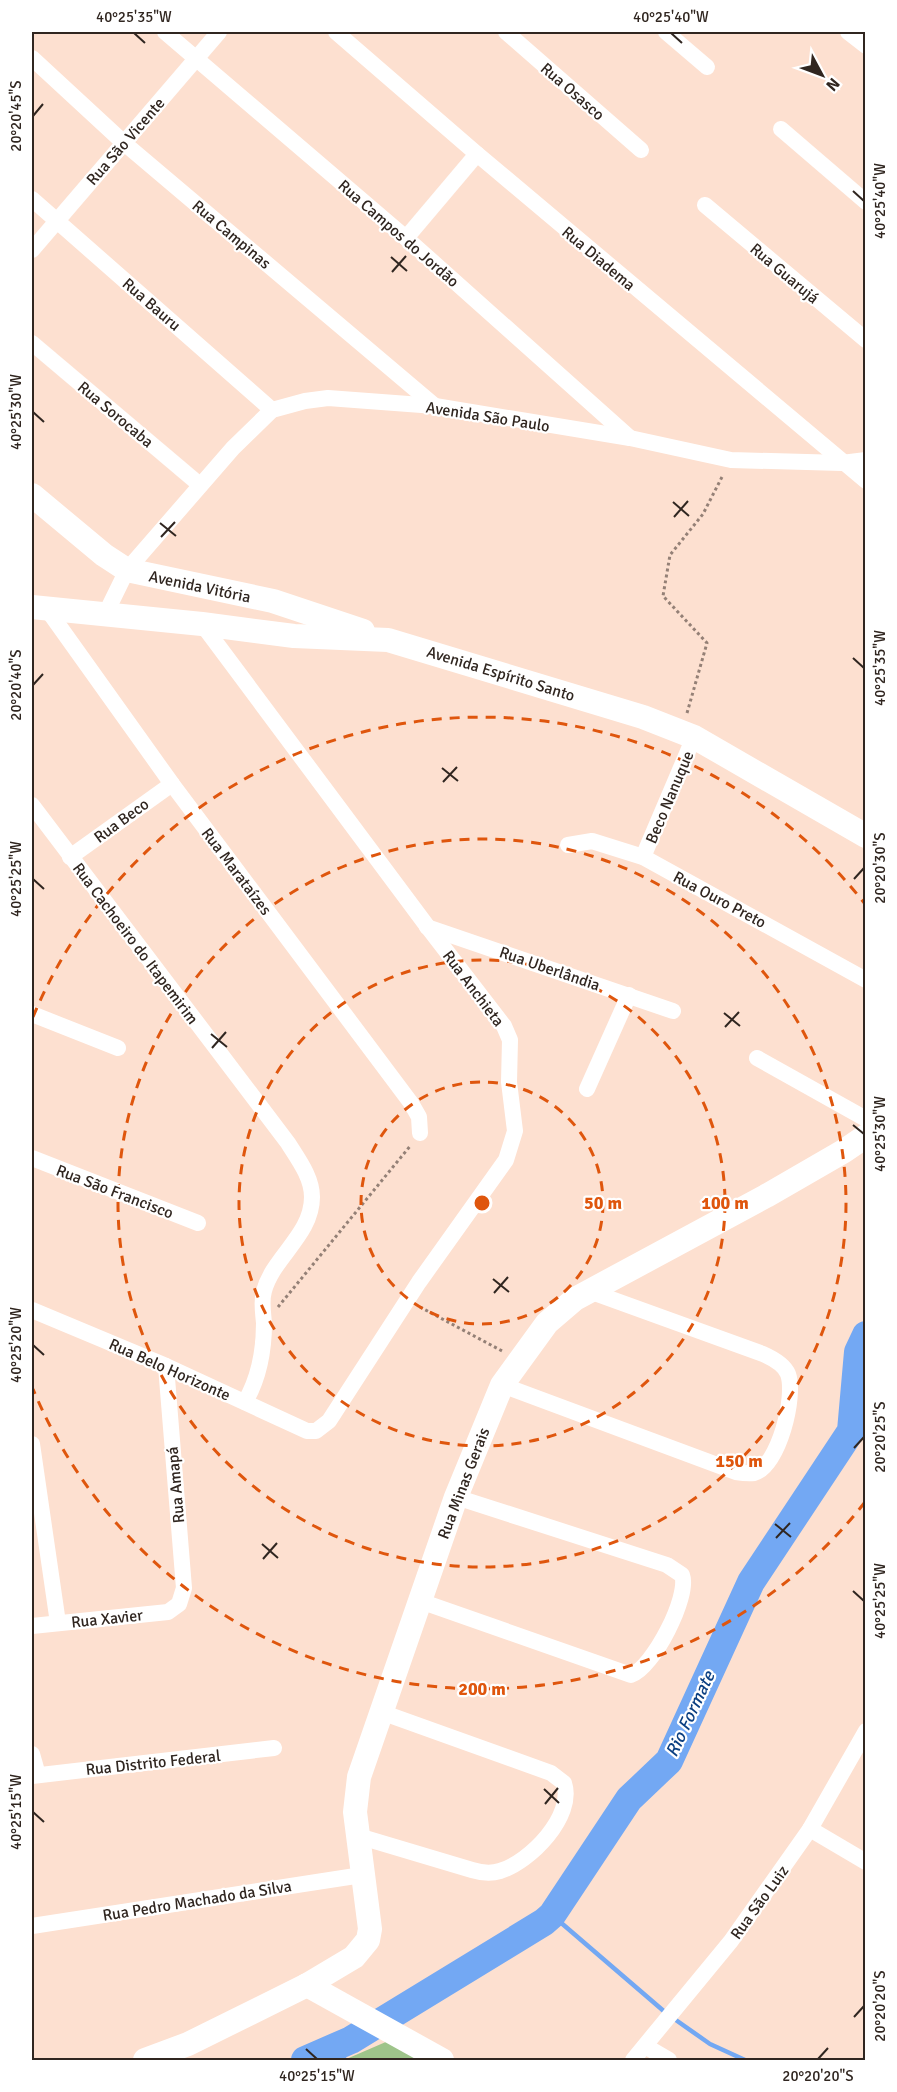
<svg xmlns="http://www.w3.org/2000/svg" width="897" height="2092" font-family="Signika,sans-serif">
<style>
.green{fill:#9ec48a}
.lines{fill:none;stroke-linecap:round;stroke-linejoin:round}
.stream{stroke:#73a8f3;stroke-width:4.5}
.river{stroke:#73a8f3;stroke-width:28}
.path{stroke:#948076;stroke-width:3;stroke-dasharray:3 3;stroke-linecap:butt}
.street{stroke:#fff;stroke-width:16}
.secondary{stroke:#fff;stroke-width:24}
.ticks{fill:none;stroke:#302620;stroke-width:2}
.ring{fill:none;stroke:#df560d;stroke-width:3;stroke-dasharray:10 8}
.labels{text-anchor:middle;stroke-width:4.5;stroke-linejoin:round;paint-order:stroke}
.street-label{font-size:16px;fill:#302620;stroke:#fff}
.water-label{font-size:18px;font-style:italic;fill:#0c4082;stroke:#fff}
.centre{fill:#df560d;stroke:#fff;stroke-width:3}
.ring-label{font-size:18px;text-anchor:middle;font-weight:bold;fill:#df560d;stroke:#fff;stroke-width:4.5;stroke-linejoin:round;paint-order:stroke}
.neatline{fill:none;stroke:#302620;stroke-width:2}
.ticks-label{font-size:15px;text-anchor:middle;fill:#302620}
</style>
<rect width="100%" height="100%" fill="#fde0d0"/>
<polygon class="green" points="395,2038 407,2044 418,2060 344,2060"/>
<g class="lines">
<g class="stream">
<polyline points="552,1915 666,2013"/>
<polyline points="673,2018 710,2044 745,2060"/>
<polyline points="338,2047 345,2060"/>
<polyline points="863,2060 866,2060"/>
</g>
<polyline class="river" points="305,2060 351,2040 544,1922 552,1915 629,1799 669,1761 751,1582 851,1431 858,1352 866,1335"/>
<g class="path">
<polyline points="687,713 707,643 663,596 670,555 703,514 723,475"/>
<polyline points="278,1307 411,1145"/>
<polyline points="420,1307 504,1352"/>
</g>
<g class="street">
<polyline points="165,32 406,238 630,438"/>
<polyline points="336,32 477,154 866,481"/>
<polyline points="506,32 641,150"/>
<polyline points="666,32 707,67"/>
<polyline points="848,32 866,46"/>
<polyline points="32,58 124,143 435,406"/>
<polyline points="781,129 866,202"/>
<polyline points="32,199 272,410"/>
<polyline points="705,205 866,340"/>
<polyline points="406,238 477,154"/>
<polyline points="32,250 219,32"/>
<polyline points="32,343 200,485"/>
<polyline points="47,609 172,784 411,1103 419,1117 420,1133"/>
<polyline points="105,615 127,570 233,448 272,410 305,401 328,398 435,406 630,438 731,460 842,463 866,460"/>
<path d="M32 805 288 1143C298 1159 312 1177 312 1197 312 1235 273 1257 264 1291 261 1301 263 1312 264 1323 264 1351 259 1378 245 1402"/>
<polyline points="568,845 592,841 643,857 866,980"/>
<polyline points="70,857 172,784"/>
<polyline points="643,857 694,737"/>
<polyline points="427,927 673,1011"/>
<polyline points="32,1014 118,1048"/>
<polyline points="757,1058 866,1119"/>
<polyline points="587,1089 629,995"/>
<polyline points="32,1158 198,1223"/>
<polyline points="32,1310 166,1366 307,1431 316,1431 329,1421 419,1282 506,1160 515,1131 509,1082 510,1040 504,1026 427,926 202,624"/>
<path d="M502 1385 736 1472C742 1473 748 1474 754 1473 779 1466 796 1396 788 1374 784 1364 772 1358 763 1354L589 1291"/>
<polyline points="32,1444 58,1623"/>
<path d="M420 1601 631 1675C653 1668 690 1596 682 1575L667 1565 456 1497"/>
<polyline points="32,1626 168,1612 179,1604 184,1588 166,1366"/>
<polyline points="32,1754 38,1775"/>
<polyline points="32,1776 274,1748"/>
<polyline points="810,1829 866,1862"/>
<path d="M358 1836 472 1870C482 1873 490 1874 500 1871 530 1862 575 1816 564 1783L551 1773 381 1712"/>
<polyline points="32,1926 362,1875"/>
<polyline points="645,2046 669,2060"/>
<polyline points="633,2060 731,1941 810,1829 866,1731"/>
</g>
<g class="secondary">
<polyline points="32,495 104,555 127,570 273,601 363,631"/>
<polyline points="32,607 202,624 294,636 388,640 643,717 694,737 866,836"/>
<polyline points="307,1985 442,2060"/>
<polyline points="145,2060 188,2044 307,1985 354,1957 368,1940 370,1929 355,1812 359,1777 456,1497 502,1385 547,1323 575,1299 766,1196 844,1151 866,1136"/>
</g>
</g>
<path class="ticks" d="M134 33 145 43M671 33 682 43M33 116 43 104M853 191 864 201M391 257 407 271M392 272 406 256M33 412 44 422M673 502 689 516M674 517 688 501M160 523 176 536M161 537 175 522M853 658 864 668M33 685 43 674M442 768 458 781M443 782 457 767M33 879 44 889M854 879 864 868M724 1013 740 1026M725 1027 739 1012M211 1034 227 1047M212 1048 226 1032M853 1125 864 1134M493 1279 509 1292M494 1293 508 1277M33 1345 44 1355M854 1448 864 1437M775 1524 791 1537M776 1538 790 1523M262 1544 278 1558M263 1559 277 1543M853 1591 864 1601M544 1789 559 1803M545 1804 558 1788M33 1812 44 1822M854 2017 864 2006M306 2049 317 2059M818 2059 828 2048"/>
<g class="ring">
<circle cx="482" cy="1203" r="121"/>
<circle cx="482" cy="1203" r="243"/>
<circle cx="482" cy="1203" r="364"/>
<path d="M865 1502A486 486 0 0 1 33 1389M33 1017A486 486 0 0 1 865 904"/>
</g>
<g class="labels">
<g class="street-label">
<text transform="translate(573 91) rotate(41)" y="6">Rua Osasco</text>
<text transform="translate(125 141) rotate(-49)" y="6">Rua São Vicente</text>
<text transform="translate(399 233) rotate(41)" y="6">Rua Campos do Jordão</text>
<text transform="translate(232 234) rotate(40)" y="6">Rua Campinas</text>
<text transform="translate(599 258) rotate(40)" y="6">Rua Diadema</text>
<text transform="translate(785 273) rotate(40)" y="6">Rua Guarujá</text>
<text transform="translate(152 304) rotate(41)" y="6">Rua Bauru</text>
<text transform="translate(116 414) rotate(40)" y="6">Rua Sorocaba</text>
<text transform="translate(488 416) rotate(9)" y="6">Avenida São Paulo</text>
<text transform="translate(200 586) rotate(12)" y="6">Avenida Vitória</text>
<text transform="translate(501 673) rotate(17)" y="6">Avenida Espírito Santo</text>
<text transform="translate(669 797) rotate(-67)" y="6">Beco Nanuque</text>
<text transform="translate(121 820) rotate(-36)" y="6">Rua Beco</text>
<text transform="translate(237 871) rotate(53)" y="6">Rua Marataízes</text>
<text transform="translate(720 899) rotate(28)" y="6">Rua Ouro Preto</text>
<text transform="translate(136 943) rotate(53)" y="6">Rua Cachoeiro do Itapemirim</text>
<text transform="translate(550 968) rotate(19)" y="6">Rua Uberlândia</text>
<text transform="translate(474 988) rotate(53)" y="6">Rua Anchieta</text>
<text transform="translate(115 1191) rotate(21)" y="6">Rua São Francisco</text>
<text transform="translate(170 1369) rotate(24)" y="6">Rua Belo Horizonte</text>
<text transform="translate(463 1483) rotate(-69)" y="6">Rua Minas Gerais</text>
<text transform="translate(175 1485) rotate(-95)" y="6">Rua Amapá</text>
<text transform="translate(107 1618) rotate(-6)" y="6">Rua Xavier</text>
<text transform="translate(153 1762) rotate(-6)" y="6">Rua Distrito Federal</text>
<text transform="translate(197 1900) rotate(-9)" y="6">Rua Pedro Machado da Silva</text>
<text transform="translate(759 1902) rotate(-54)" y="6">Rua São Luiz</text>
</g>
<g class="water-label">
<text transform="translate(690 1714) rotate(-65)" y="6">Rio Formate</text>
</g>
</g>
<circle cx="482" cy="1203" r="9" class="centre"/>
<g class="ring-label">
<text x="603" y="1209">50 m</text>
<text x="725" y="1209">100 m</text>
<text x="739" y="1467">150 m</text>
<text x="482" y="1695">200 m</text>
</g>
<rect width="897" height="2092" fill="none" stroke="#ffffff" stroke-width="66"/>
<g transform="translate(822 75) rotate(131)" stroke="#ffffff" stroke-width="4.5" paint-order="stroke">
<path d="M0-4.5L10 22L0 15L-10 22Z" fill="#302620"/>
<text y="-9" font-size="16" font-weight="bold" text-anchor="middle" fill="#302620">N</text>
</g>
<rect x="33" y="33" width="831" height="2026" class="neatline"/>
<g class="ticks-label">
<text x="134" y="22">40°25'35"W</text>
<text x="671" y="22">40°25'40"W</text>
<text transform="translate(16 116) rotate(-90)" y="5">20°20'45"S</text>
<text transform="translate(880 201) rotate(-90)" y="5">40°25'40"W</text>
<text transform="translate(16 412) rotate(-90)" y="5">40°25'30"W</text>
<text transform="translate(880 668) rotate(-90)" y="5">40°25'35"W</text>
<text transform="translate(16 685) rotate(-90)" y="5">20°20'40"S</text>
<text transform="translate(880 868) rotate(-90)" y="5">20°20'30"S</text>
<text transform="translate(16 879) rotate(-90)" y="5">40°25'25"W</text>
<text transform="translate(880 1134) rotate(-90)" y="5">40°25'30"W</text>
<text transform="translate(16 1345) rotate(-90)" y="5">40°25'20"W</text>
<text transform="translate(880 1437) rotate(-90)" y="5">20°20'25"S</text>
<text transform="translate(880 1601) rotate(-90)" y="5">40°25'25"W</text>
<text transform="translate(16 1812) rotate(-90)" y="5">40°25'15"W</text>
<text transform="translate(880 2006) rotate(-90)" y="5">20°20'20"S</text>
<text x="317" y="2081">40°25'15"W</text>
<text x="818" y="2081">20°20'20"S</text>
</g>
</svg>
